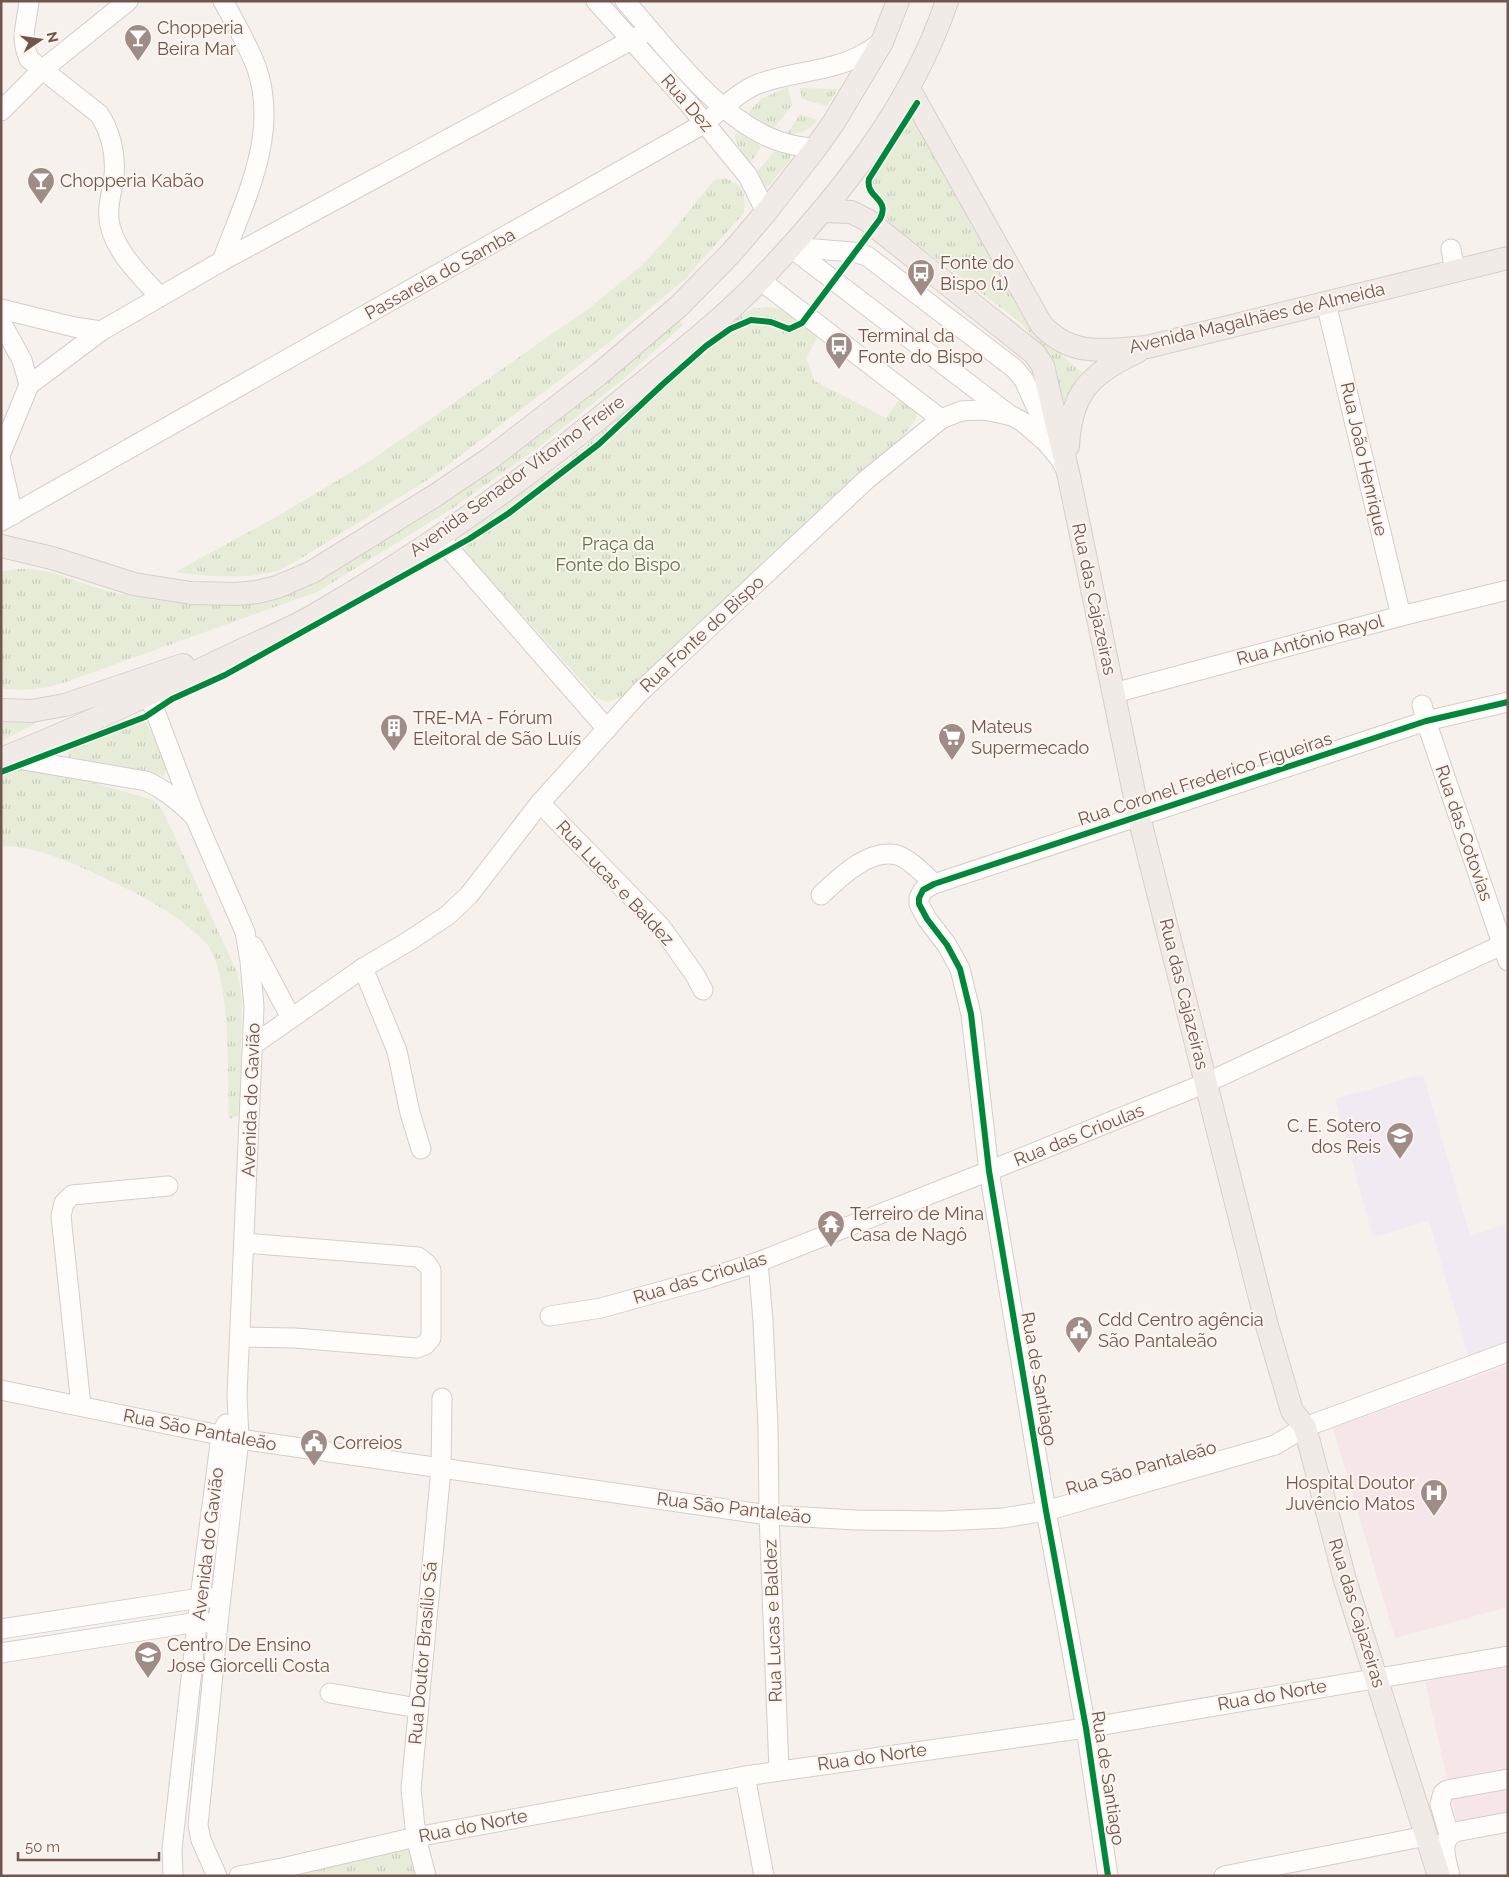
<svg xmlns="http://www.w3.org/2000/svg" width="1509" height="1877" font-family="Raleway,sans-serif">
<style>
.education{fill:#f1eaf2}
.medical{fill:#f7e6e9}
.grass{fill:url(#grass-tufts)}
.lines{fill:none;stroke-linecap:round;stroke-linejoin:round}
.minor-casing{stroke:#d5cdca;stroke-width:21}
.major-casing{stroke:#d7cecb;stroke-width:24}
.minor{stroke:#fefdfc;stroke-width:19}
.major{stroke:#f1ebe7;stroke-width:22}
.cycleway-casing{stroke:#fdf5ef;stroke-width:9}
.cycleway{stroke:#00873e;stroke-width:6}
.labels{text-anchor:middle;stroke-width:4;stroke-linejoin:round;paint-order:stroke}
.poi-label{font-size:18px;fill:#72554f;stroke:#fdf5ef;text-anchor:start}
.street-label{font-size:18px;fill:#72554f;stroke:#fdf5ef}
.park-label{font-size:18px;fill:#5e7748;stroke:#fdf5ef}
</style>
<defs>
<pattern id="grass-tufts" width="24" height="20" patternUnits="userSpaceOnUse" patternTransform="scale(1.25)"><rect width="24" height="20" fill="#e7ecd9"/><path d="M3 7l-1-3M5 7V3M7 7l1-3M15 17l-1-3M17 17v-4M19 17l1-3" fill="none" stroke="#c9ccbc"/></pattern>
</defs>
<rect width="100%" height="100%" fill="#f6f1ed"/>
<polygon class="education" points="1423,1074 1470,1236 1508,1224 1508,1345 1469,1358 1429,1221 1373,1237 1335,1099"/>
<g class="medical">
<polygon points="1508,1365 1508,1607 1395,1638 1333,1428"/>
<polygon points="1508,1666 1508,1812 1457,1822 1425,1681"/>
</g>
<g class="grass">
<polygon points="788,87 792,105 774,128 768,129 750,118 749,112 761,99"/>
<polygon points="800,88 838,89 827,106 802,99"/>
<path d="M800 114 817 120C809 131 800 134 787 134Z"/>
<polygon points="912,118 1028,320 1042,339 1082,372 1060,407 1037,341 1021,323 891,224 886,217 889,208 878,195 871,183 873,177"/>
<polygon points="742,130 761,147 749,165 734,138 738,131"/>
<polygon points="774,152 790,153 790,160 765,190 755,174"/>
<path d="M724 178C744 184 746 193 744 213L684 280 611 341 432 477 295 562C288 565 281 570 273 572 241 580 207 576 175 572L276 517 370 461 588 309 641 266 663 243 714 180Z"/>
<path d="M767 307 785 310 819 335 806 358 815 381 886 418 900 398C925 413 919 416 903 436L621 697 608 702 597 698 469 556C461 544 460 539 470 528L569 460 728 324 751 309Z"/>
<path d="M678 319 683 325 627 376 539 447 453 508 317 592 63 683C42 689 23 692 1 688V572C37 561 70 580 104 590 128 597 154 597 179 599 213 601 248 607 281 597 306 590 327 574 348 562Z"/>
<polygon points="142,715 168,764 164,776 69,757 65,745"/>
<polygon points="46,718 6,739 1,741 1,720"/>
<path d="M11 767 81 779 153 800 162 809 237 972 242 996 240 1115 229 1119C227 1075 232 979 207 944 203 939 197 935 193 931 165 907 135 892 102 877 78 865 27 843 1 847V770Z"/>
<polygon points="408,1846 416,1876 295,1876"/>
</g>
<g class="lines">
<defs>
<g id="minor">
<path d="M29 1C27 24 19 37 29 59L99 114C111 132 116 155 114 176 112 194 105 211 111 229 119 256 142 277 160 297"/>
<polyline points="596,1 689,104 748,176 766,212"/>
<path d="M625 1C666 47 724 127 785 143 795 146 805 147 815 149"/>
<polyline points="1,111 42,70 128,1"/>
<polyline points="790,247 853,252 867,256 1015,369 1024,380 1053,444"/>
<polyline points="790,247 1007,413"/>
<polyline points="1451,249 1455,271"/>
<path d="M222 261C245 199 280 133 256 66 247 44 235 22 223 1"/>
<polyline points="760,280 941,419"/>
<polyline points="1326,303 1401,616"/>
<polyline points="1,309 74,327 101,331"/>
<polyline points="1,322 22,360 29,385 1,453"/>
<polyline points="29,385 101,331 222,261 650,30"/>
<polyline points="1,462 13,515"/>
<path d="M1 521 705 123C721 110 738 92 758 84 792 71 833 72 865 53 871 50 876 46 881 42"/>
<polyline points="440,538 607,729"/>
<polyline points="1114,693 1401,616 1508,590"/>
<polyline points="149,695 195,817 245,932 250,961 254,1007 237,1395 239,1439 218,1623 198,1825 201,1840 217,1876"/>
<polyline points="1422,705 1426,721 1508,961"/>
<path d="M6 757 146 781C164 789 177 800 192 814"/>
<polyline points="540,803 661,927 695,975 703,990"/>
<path d="M821 895C839 878 869 848 897 855 910 859 925 875 934 884"/>
<polyline points="253,946 291,1018"/>
<polyline points="363,968 397,1051 410,1113 421,1149"/>
<polyline points="253,1045 363,968 409,941 448,915 469,895 540,803 639,693 866,480 941,419 961,411 980,410 990,411 1012,416 1023,422 1046,442 1061,460 1065,468"/>
<polyline points="758,1262 763,1321 768,1427 769,1515 779,1770"/>
<polyline points="550,1316 601,1308 709,1278 758,1262 989,1171 1206,1083 1508,942"/>
<polyline points="240,1337 295,1338 417,1348 425,1345 431,1338 431,1270 427,1264 418,1257 245,1243"/>
<polyline points="1,1390 239,1439 769,1515 856,1520 942,1521 1003,1518 1046,1511 1275,1445 1305,1427 1508,1352"/>
<polyline points="81,1406 61,1216 64,1203 72,1195 168,1186"/>
<polyline points="1,1629 200,1598 212,1598"/>
<polyline points="1,1653 198,1622 210,1623"/>
<polyline points="330,1693 418,1708"/>
<polyline points="745,1776 764,1876"/>
<polyline points="1449,1835 1440,1804 1443,1793 1447,1790 1508,1779"/>
<polyline points="173,1876 172,1849 200,1598 221,1436 226,1424"/>
<polyline points="239,1876 282,1868 416,1837 745,1776 1086,1728 1508,1656"/>
<polyline points="426,1876 416,1837 411,1789 441,1469 442,1398"/>
<polyline points="1108,1876 1086,1728 1046,1511 989,1171 971,1014 960,969 947,945 927,919 919,904 919,898 923,890 934,884 1426,721 1508,702"/>
<polyline points="1224,1876 1426,1836"/>
<path d="M1450 1876C1447 1861 1438 1841 1455 1832L1508 1822"/>
</g>
<g id="major">
<path d="M909 89 1041 324C1071 358 1106 350 1147 347L1508 258"/>
<polyline points="822,211 851,212 867,220 1035,354 1043,366 1069,477 1139,817 1266,1322 1292,1411 1305,1427 1345,1580 1439,1876"/>
<path d="M1068 446C1071 392 1090 374 1137 352"/>
<polyline points="1,546 52,558 134,584 191,593 236,594 257,592 277,587 312,572 436,495 492,457 598,375 679,306 732,252 766,212 815,149 834,122 882,42 898,1"/>
<polyline points="1,710 31,711 65,705 183,665"/>
<path d="M1 759C77 729 150 694 223 659 253 644 285 632 313 616 425 551 530 476 629 394 674 357 721 321 761 279 838 198 911 108 947 1"/>
</g>
</defs>
<use href="#minor" class="minor-casing"/>
<use href="#major" class="major-casing"/>
<use href="#minor" class="minor"/>
<use href="#major" class="major"/>
<defs>
<g id="cycleway">
<path d="M1 772 145 717 172 699 225 675 469 539 509 513 599 444 663 384 706 346 730 329 751 320 771 322 789 329 802 323 880 219C891 198 865 198 869 179L917 103"/>
<polyline points="1108,1876 1086,1728 1046,1511 989,1171 971,1014 960,969 947,945 927,919 919,904 919,898 923,890 934,884 1426,721 1508,702"/>
</g>
</defs>
<use href="#cycleway" class="cycleway-casing"/>
<use href="#cycleway" class="cycleway"/>
</g>
<defs>
<symbol id="bar-pin" viewBox="-11 -11 22 30"><path d="M0 17L-7.5 6A9.5 9.5 0 1 1 7.5 6Z" fill="#a08c86" stroke="#fdf5ef"/><path d="M-6-5H6L.8 .8V4.5H3.5V6h-7V4.5H-.8V.8Z" fill="#fff"/></symbol>
<symbol id="bus-pin" viewBox="-11 -11 22 30"><path d="M0 17L-7.5 6A9.5 9.5 0 1 1 7.5 6Z" fill="#a08c86" stroke="#fdf5ef"/><path d="M-5-6H5V4H4V6H2V4H-2V6H-4V4H-5ZM-3.5-4V0h7V-4ZM-3.5 1.2v1.5H-2V1.2ZM2 1.2v1.5H3.5V1.2Z" fill="#fff"/></symbol>
<symbol id="building-pin" viewBox="-11 -11 22 30"><path d="M0 17L-7.5 6A9.5 9.5 0 1 1 7.5 6Z" fill="#a08c86" stroke="#fdf5ef"/><path d="M-4-6H4V6H1V3H-1V6H-4ZM-2.5-4.3h1.7v1.8h-1.7ZM.8-4.3h1.7v1.8H.8ZM-2.5-1h1.7V.8h-1.7ZM.8-1h1.7V.8H.8Z" fill="#fff"/></symbol>
<symbol id="supermarket-pin" viewBox="-11 -11 22 30"><path d="M0 17L-7.5 6A9.5 9.5 0 1 1 7.5 6Z" fill="#a08c86" stroke="#fdf5ef"/><path d="M-6-5.5h2.5l.6 2H6L4.5 2H-2.5L-4.4-4H-6ZM-1.5 3.2a1.3 1.3 0 1 0 .1 0ZM3 3.2a1.3 1.3 0 1 0 .1 0Z" fill="#fff"/></symbol>
<symbol id="school-pin" viewBox="-11 -11 22 30"><path d="M0 17L-7.5 6A9.5 9.5 0 1 1 7.5 6Z" fill="#a08c86" stroke="#fdf5ef"/><path d="M0-5L7-2L0 1L-7-2ZM-4 1L0 2.5L4 1V4Q0 6-4 4Z" fill="#fff"/></symbol>
<symbol id="temple-pin" viewBox="-11 -11 22 30"><path d="M0 17L-7.5 6A9.5 9.5 0 1 1 7.5 6Z" fill="#a08c86" stroke="#fdf5ef"/><path d="M0-6L5-2H3V0L6.5 2.5H4V6H1.5V3h-3V6H-4V2.5H-6.5L-3 0V-2H-5Z" fill="#fff"/></symbol>
<symbol id="civic-pin" viewBox="-11 -11 22 30"><path d="M0 17L-7.5 6A9.5 9.5 0 1 1 7.5 6Z" fill="#a08c86" stroke="#fdf5ef"/><path d="M-.6-6.5H3V-4.5H.6V-3L4-1V1h2V6H-6V1h2V-1L-.6-3ZM-1.2 2.5V6h2.4V2.5Z" fill="#fff"/></symbol>
<symbol id="hospital-pin" viewBox="-11 -11 22 30"><path d="M0 17L-7.5 6A9.5 9.5 0 1 1 7.5 6Z" fill="#a08c86" stroke="#fdf5ef"/><path d="M-5-5h3v3.5h4V-5h3V5h-3V1.5h-4V5h-3Z" fill="#fff"/></symbol>
</defs>
<g fill-rule="evenodd">
<use href="#bar-pin" x="122" y="22" width="32" height="43"/>
<use href="#bar-pin" x="25" y="165" width="32" height="43"/>
<use href="#bus-pin" x="905" y="257" width="32" height="43"/>
<use href="#bus-pin" x="823" y="330" width="32" height="43"/>
<use href="#building-pin" x="378" y="712" width="32" height="43"/>
<use href="#supermarket-pin" x="936" y="721" width="32" height="43"/>
<use href="#school-pin" x="1384" y="1120" width="32" height="43"/>
<use href="#temple-pin" x="815" y="1208" width="32" height="43"/>
<use href="#civic-pin" x="1063" y="1314" width="32" height="43"/>
<use href="#civic-pin" x="298" y="1427" width="32" height="43"/>
<use href="#hospital-pin" x="1418" y="1477" width="32" height="43"/>
<use href="#school-pin" x="132" y="1639" width="32" height="43"/>
</g>
<g class="labels">
<g class="poi-label">
<text x="157" y="34">Chopperia<tspan x="157" dy="21">Beira Mar</tspan></text>
<text x="60" y="187">Chopperia Kabão</text>
<text x="940" y="269">Fonte do<tspan x="940" dy="21">Bispo (1)</tspan></text>
<text x="858" y="342">Terminal da<tspan x="858" dy="21">Fonte do Bispo</tspan></text>
<text x="413" y="724">TRE-MA - Fórum<tspan x="413" dy="21">Eleitoral de São Luís</tspan></text>
<text x="971" y="733">Mateus<tspan x="971" dy="21">Supermecado</tspan></text>
<text x="1381" y="1132" text-anchor="end">C. E. Sotero<tspan x="1381" dy="21">dos Reis</tspan></text>
<text x="850" y="1220">Terreiro de Mina<tspan x="850" dy="21">Casa de Nagô</tspan></text>
<text x="1098" y="1326">Cdd Centro agência<tspan x="1098" dy="21">São Pantaleão</tspan></text>
<text x="333" y="1449">Correios</text>
<text x="1415" y="1489" text-anchor="end">Hospital Doutor<tspan x="1415" dy="21">Juvêncio Matos</tspan></text>
<text x="167" y="1651">Centro De Ensino<tspan x="167" dy="21">Jose Giorcelli Costa</tspan></text>
</g>
<g class="street-label">
<text transform="translate(687 103) rotate(49)" y="6">Rua Dez</text>
<text transform="translate(440 274) rotate(-29)" y="6">Passarela do Samba</text>
<text transform="translate(1257 318) rotate(-13)" y="6">Avenida Magalhães de Almeida</text>
<text transform="translate(1364 459) rotate(77)" y="6">Rua João Henrique</text>
<text transform="translate(517 476) rotate(-36)" y="6">Avenida Senador Vitorino Freire</text>
<text transform="translate(1094 599) rotate(78)" y="6">Rua das Cajazeiras</text>
<text transform="translate(702 634) rotate(-43)" y="6">Rua Fonte do Bispo</text>
<text transform="translate(1310 640) rotate(-15)" y="6">Rua Antônio Rayol</text>
<text transform="translate(1205 779) rotate(-18)" y="6">Rua Coronel Frederico Figueiras</text>
<text transform="translate(1464 833) rotate(71)" y="6">Rua das Cotovias</text>
<text transform="translate(615 883) rotate(47)" y="6">Rua Lucas e Baldez</text>
<text transform="translate(1184 994) rotate(76)" y="6">Rua das Cajazeiras</text>
<text transform="translate(251 1100) rotate(-88)" y="6">Avenida do Gavião</text>
<text transform="translate(1079 1135) rotate(-22)" y="6">Rua das Crioulas</text>
<text transform="translate(700 1278) rotate(-17)" y="6">Rua das Crioulas</text>
<text transform="translate(1039 1379) rotate(80)" y="6">Rua de Santiago</text>
<text transform="translate(200 1430) rotate(11)" y="6">Rua São Pantaleão</text>
<text transform="translate(1141 1468) rotate(-16)" y="6">Rua São Pantaleão</text>
<text transform="translate(734 1508) rotate(7)" y="6">Rua São Pantaleão</text>
<text transform="translate(208 1544) rotate(-83)" y="6">Avenida do Gavião</text>
<text transform="translate(1357 1613) rotate(73)" y="6">Rua das Cajazeiras</text>
<text transform="translate(773 1621) rotate(-92)" y="6">Rua Lucas e Baldez</text>
<text transform="translate(423 1653) rotate(-85)" y="6">Rua Doutor Brasílio Sá</text>
<text transform="translate(1272 1695) rotate(-10)" y="6">Rua do Norte</text>
<text transform="translate(872 1757) rotate(-8)" y="6">Rua do Norte</text>
<text transform="translate(1108 1778) rotate(81)" y="6">Rua de Santiago</text>
<text transform="translate(473 1826) rotate(-11)" y="6">Rua do Norte</text>
</g>
<g class="park-label">
<text x="618" y="550">Praça da<tspan x="618" dy="21">Fonte do Bispo</tspan></text>
</g>
</g>
<rect width="1509" height="1877" fill="none" stroke="#72554f" stroke-width="5"/>
<g transform="translate(40 40) rotate(77)" stroke="#fdf5ef" stroke-width="4" paint-order="stroke">
<path d="M0-4L9 19L0 12L-9 19Z" fill="#72554f"/>
<text y="-8" font-size="14" font-weight="bold" text-anchor="middle" fill="#72554f">N</text>
</g>
<path d="M18 1852v8h141v-8" fill="none" stroke="#72554f" stroke-width="2.5"/>
<text x="25" y="1852" font-size="15" fill="#72554f" stroke="#fdf5ef" stroke-width="4" paint-order="stroke">50 m</text>
</svg>
